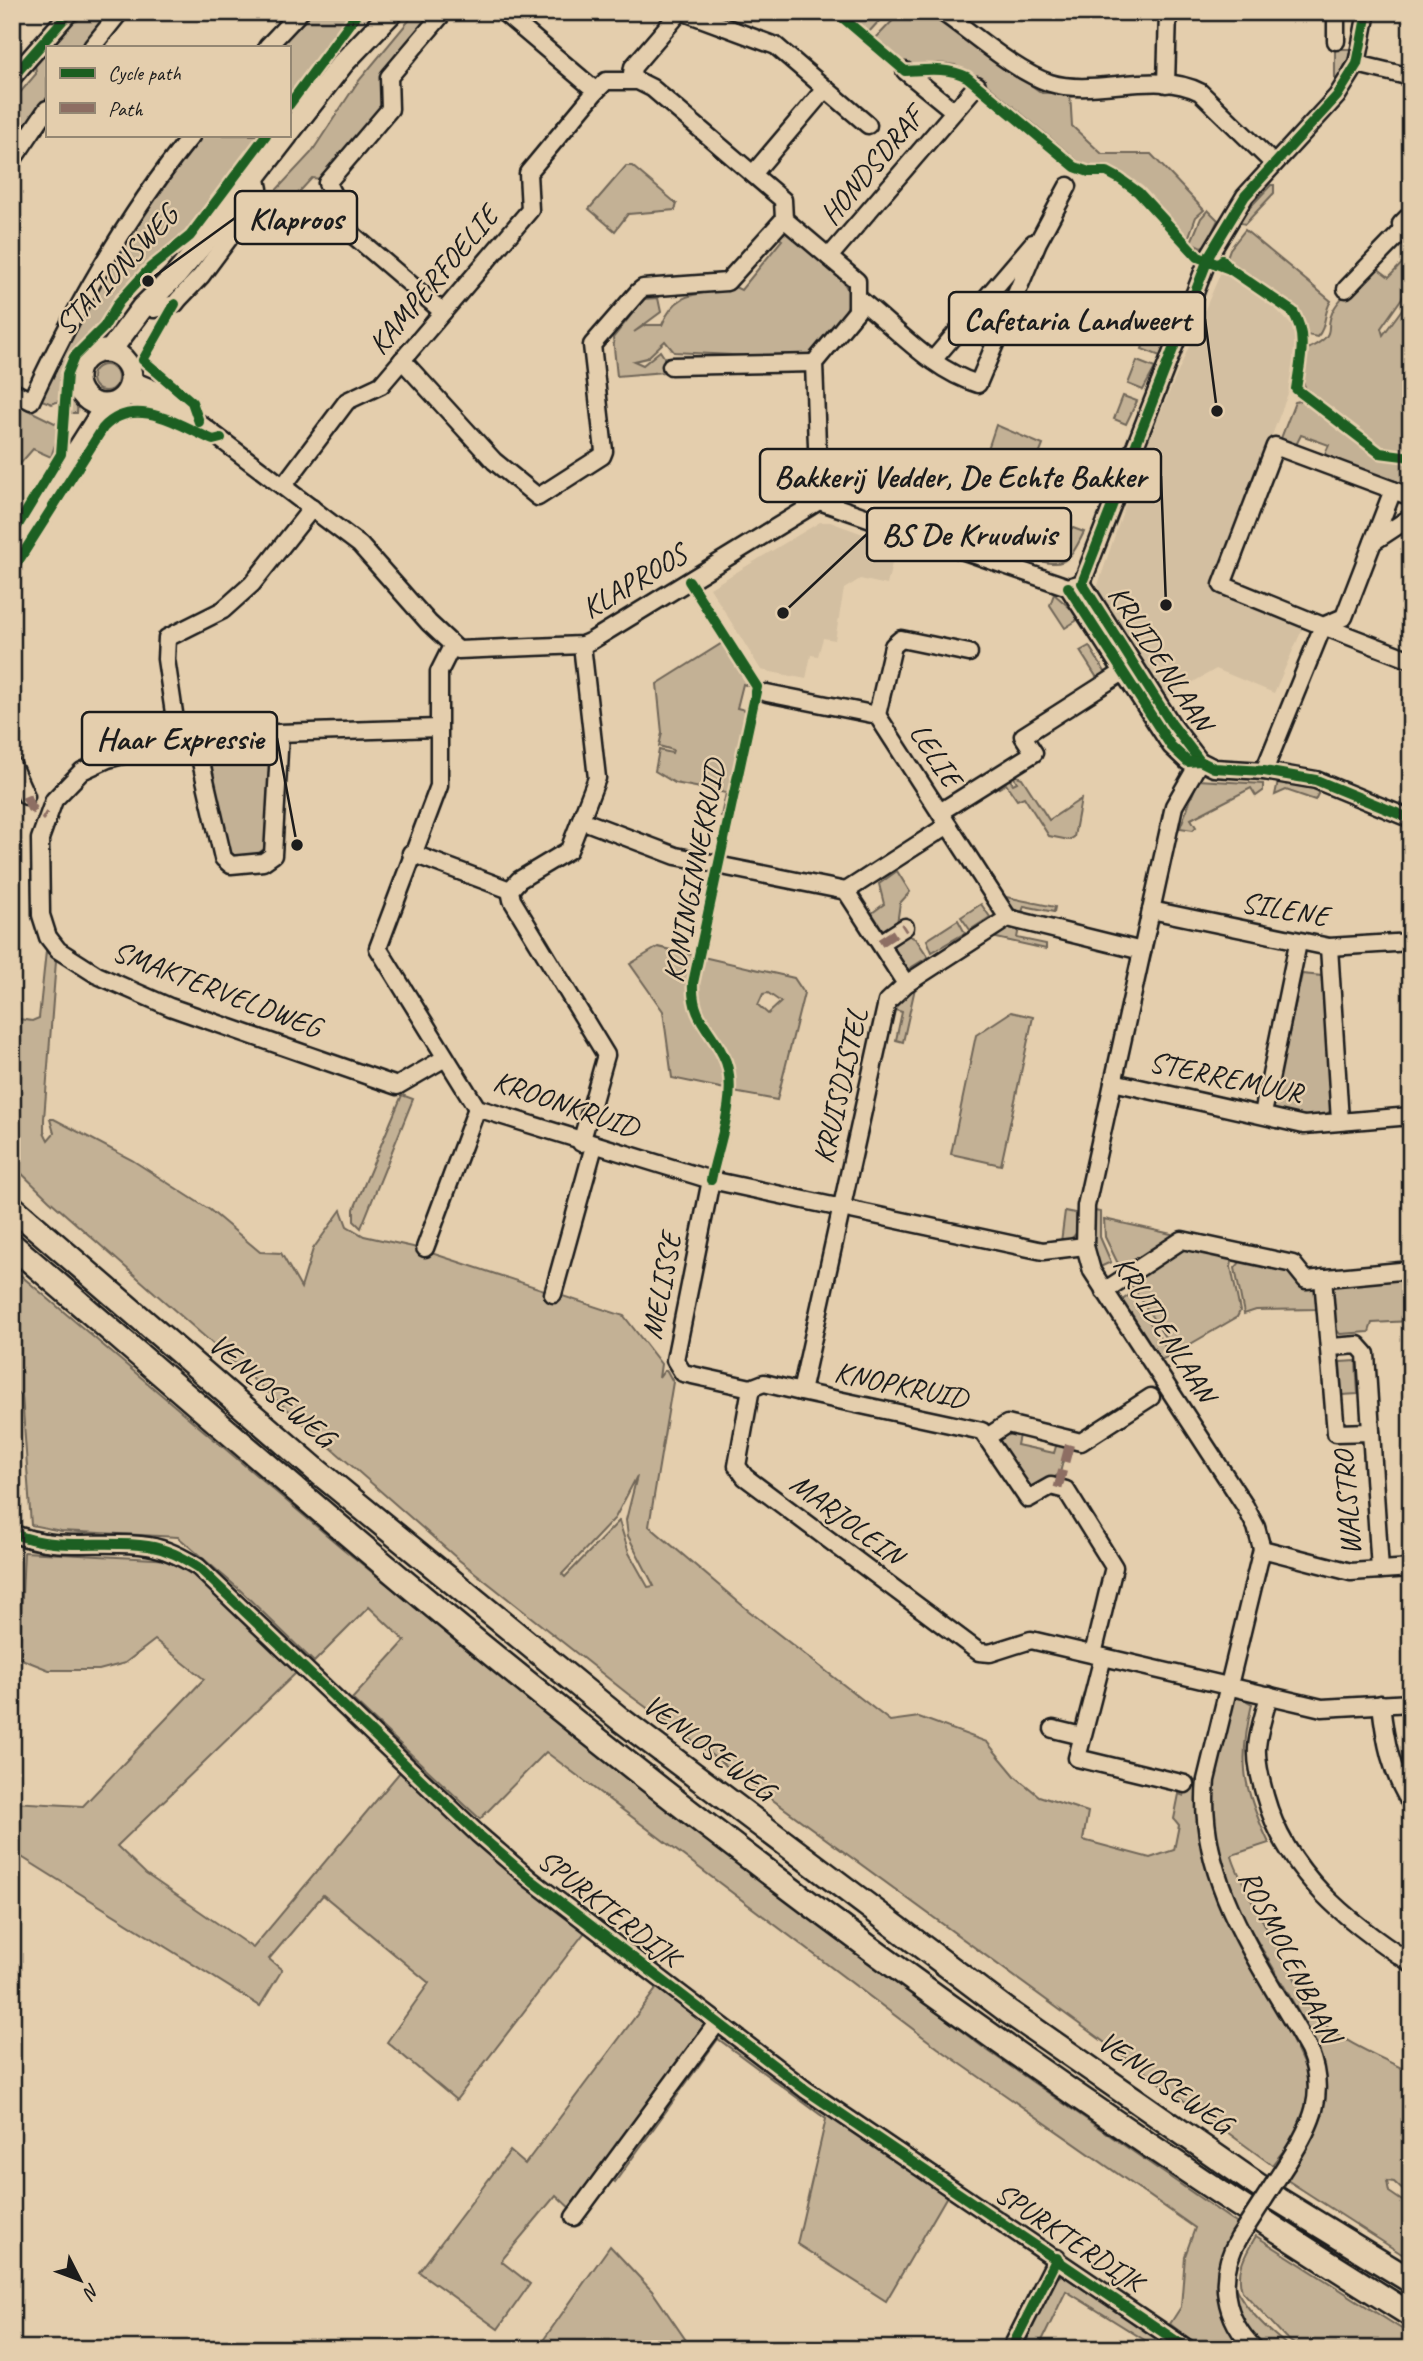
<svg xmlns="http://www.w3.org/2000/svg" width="1423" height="2361" font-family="Caveat,sans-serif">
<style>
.built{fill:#d3bfa1}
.green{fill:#c3b195;stroke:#706658;stroke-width:2;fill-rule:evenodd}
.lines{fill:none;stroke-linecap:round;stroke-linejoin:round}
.minor-casing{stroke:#1c1c1c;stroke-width:21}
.major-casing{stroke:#1c1c1c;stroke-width:26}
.highway-casing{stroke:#1c1c1c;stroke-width:28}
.minor{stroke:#e4cead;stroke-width:16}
.major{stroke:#e4cead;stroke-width:21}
.highway{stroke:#e4cead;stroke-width:23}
.minor-bridge-casing{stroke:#1c1c1c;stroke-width:21;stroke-linecap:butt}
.minor-bridge{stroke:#e4cead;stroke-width:16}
.quiet{stroke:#8d6e63;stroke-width:9;stroke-dasharray:18 9;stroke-linecap:butt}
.cycleway-casing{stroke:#e4cead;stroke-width:15}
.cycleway{stroke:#1b5e20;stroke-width:10}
.labels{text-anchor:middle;stroke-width:5;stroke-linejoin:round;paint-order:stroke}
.street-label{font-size:30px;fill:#1c1c1c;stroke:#e4cead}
.leader{fill:none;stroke:#1c1c1c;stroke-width:2.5}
.callout-dot{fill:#1c1c1c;stroke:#e4cead;stroke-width:2.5}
.callout{fill:#e4cead;stroke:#1c1c1c;stroke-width:2.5}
.callout-label{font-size:32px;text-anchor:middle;font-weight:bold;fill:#1c1c1c}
</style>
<rect width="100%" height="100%" fill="#e4cead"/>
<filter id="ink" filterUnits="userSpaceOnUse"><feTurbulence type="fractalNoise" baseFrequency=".0143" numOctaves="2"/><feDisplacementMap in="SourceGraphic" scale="14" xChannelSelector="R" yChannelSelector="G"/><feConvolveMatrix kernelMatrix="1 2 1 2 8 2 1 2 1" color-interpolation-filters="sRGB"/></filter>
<g filter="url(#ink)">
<g class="built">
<polygon points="1221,272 1273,306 1295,329 1292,383 1214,587 1305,623 1274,693 1216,669 1165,698 1101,601 1098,585 1141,458"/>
<polygon points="820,522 830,522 896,546 887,585 860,579 844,589 835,640 823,638 818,656 811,655 806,679 761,670 710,588"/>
</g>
<g class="green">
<polygon points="85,12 116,12 87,47 58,47 54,43 71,22 77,21"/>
<polygon points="307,12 354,12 289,101 289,47 273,47"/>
<polygon points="416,12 434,12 380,76 381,104 377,114 321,179 312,178 266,228 256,218 267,200 311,153 357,83"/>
<polygon points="842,12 871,12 880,20 867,34"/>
<polygon points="901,12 929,12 1042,93 1070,92 1072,126 1102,154 1151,154 1204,210 1196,217 1188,239 1129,180 1112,171 1084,166 985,83 955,65 938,63 906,66 874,40"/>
<polygon points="1335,49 1353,49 1336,83 1335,82"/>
<polygon points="47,50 47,97 12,149 12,102 36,74 35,64"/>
<polygon points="197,135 263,135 194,227 150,264 115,303 98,329 71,354 64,371 61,400 52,404 39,399 122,240"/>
<polygon points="626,166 632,166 677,204 675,210 628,214 615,231 589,209"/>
<polygon points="1271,185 1274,185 1274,193 1245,224 1236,222"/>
<polygon points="1208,210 1218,220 1206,245 1201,247 1191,242 1201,218"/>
<path d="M1245 230 1331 301C1323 313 1327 327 1317 337L1307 335C1301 300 1251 280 1226 260L1230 249Z"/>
<path d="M784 233 790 234C806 248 855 280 849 302 844 321 822 340 810 355L770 357 674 352 665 341 647 358 634 361 643 365 660 351 664 357V372L617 376 613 338 644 299 658 298 661 312 634 332 645 325H662C678 286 701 297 735 287L741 290 782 240 778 237Z"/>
<path d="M1411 254V285L1381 328 1383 335 1411 297V452L1390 451 1374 443 1308 394 1303 382 1306 350C1343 331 1320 332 1335 307 1345 292 1360 279 1373 265L1389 277Z"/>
<polygon points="1150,326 1170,334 1160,356 1142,349"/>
<path d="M110 331 117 335C99 350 65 354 72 386 74 396 79 403 77 413H71C67 406 68 400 69 392 70 362 83 351 103 332Z"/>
<polygon points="1137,361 1155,368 1143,390 1128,384"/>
<circle cx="105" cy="378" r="13"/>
<polygon points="1123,396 1137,401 1126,424 1114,419"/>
<polygon points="1303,400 1369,449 1411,462 1411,489 1323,458 1329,445 1301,435 1295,447 1280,441 1295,402"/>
<polygon points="12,402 61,426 51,457 33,449 12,473"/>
<polygon points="996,425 1043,445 1037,460 998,480 980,473"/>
<path d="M1073 528 1084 532C1067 567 1063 567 1026 558L1030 545 1036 555 1070 540 1065 529Z"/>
<polygon points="1054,594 1077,614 1076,621 1065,628 1050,605"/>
<polygon points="724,642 751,687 743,684 737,708 749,711 726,818 721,816 726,793 675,783 655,771 659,750 672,753 673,750 659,746 662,733 657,684"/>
<polygon points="1089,646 1107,675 1099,681 1080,651"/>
<polygon points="267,739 275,747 267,801 270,804 266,847 257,855 233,856 225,850 216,808 219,804 205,748 210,742"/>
<polygon points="1012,774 1022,778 1049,820 1081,799 1074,837 1069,840 1049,836 1024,797 1017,800 1006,784 999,788 997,784 1008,777 1013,784 1017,782"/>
<polygon points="1198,780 1263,784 1263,791 1256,796 1251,788 1191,819 1196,827 1193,830 1180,828"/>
<polygon points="1278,781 1320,790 1315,800 1286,790 1275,795"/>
<polygon points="897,871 910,892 900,903 897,924 884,932 872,913 884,904 879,884"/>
<polygon points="1001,896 1055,907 1054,912 1024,906 1021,916 1013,913"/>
<polygon points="981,904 990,917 970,930 961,917"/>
<polygon points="958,920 965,933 932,952 927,940"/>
<polygon points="1019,927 1017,938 1046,944 1046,949 992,937 1006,928"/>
<polygon points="908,935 916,939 928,957 907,970 892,945"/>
<path d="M658 947 693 955C689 974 684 996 692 1015 702 1040 732 1060 725 1089L672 1078 663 1011 630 964Z"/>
<path d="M46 951 56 961 44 1119V1132L48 1140 54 1133 50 1119H54L132 1160 210 1210 260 1252 281 1253 301 1288 313 1249 341 1210 347 1226 364 1236 413 1247 624 1316 661 1364 659 1378 664 1371H667L673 1382 649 1526 749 1611 890 1721 919 1717 987 1742 1016 1777 1039 1796 1088 1812 1083 1840 1150 1858 1174 1850 1179 1825 1174 1819 1179 1794 1184 1796 1187 1782 1199 1780C1188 1890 1269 1978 1308 2075 1310 2119 1299 2132 1272 2165L628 1694 459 1560 49 1200 12 1164V1018L32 1021 39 1018ZM637 1476 626 1520 628 1536 654 1586 648 1587 629 1553 619 1521 565 1577 562 1574 615 1518Z"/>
<path d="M703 957 794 978 804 993 777 1100 733 1092C739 1059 708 1041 699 1012 693 995 699 974 703 957ZM768 993 781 1002 768 1014 758 1005 763 994Z"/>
<polygon points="1302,974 1322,976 1331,1110 1327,1114 1305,1117 1276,1111 1273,1106"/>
<polygon points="915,988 903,1042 896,1040 902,1012 892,1009 893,1003"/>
<polygon points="1011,1012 1033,1017 1001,1165 951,1154 976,1035"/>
<polygon points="402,1095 413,1099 361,1228 354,1221 354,1209"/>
<polygon points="1090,1210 1100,1212 1100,1237 1111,1262 1098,1268 1090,1230"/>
<path d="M1065 1211 1080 1214C1078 1231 1078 1238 1061 1242Z"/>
<polygon points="1104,1219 1176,1235 1122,1272 1105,1237"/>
<polygon points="1188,1246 1233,1257 1231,1267 1240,1311 1237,1317 1175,1353 1129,1281 1177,1249"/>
<polygon points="1241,1261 1291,1269 1316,1290 1317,1309 1256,1310 1244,1314 1235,1268"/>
<path d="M12 1268 341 1547 615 1769 984 2048 1239 2225C1214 2265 1206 2314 1245 2349H1203L1170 2324 1181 2307 1185 2256 1195 2228 938 2048 546 1752 480 1819 352 1699 405 1641 369 1607 314 1662 240 1590 178 1537 61 1531 31 1525 22 1395 12 1391Z"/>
<polygon points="1411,1277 1411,1321 1372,1323 1369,1332 1340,1334 1335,1328 1332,1289 1339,1283"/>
<polygon points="1131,1294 1171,1355 1161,1360 1131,1313 1124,1312 1118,1303"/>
<polygon points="1356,1361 1358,1394 1342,1395 1340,1362"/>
<polygon points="1009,1433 1019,1435 1017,1445 1054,1453 1057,1443 1067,1445 1060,1473 1039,1489 1029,1488 997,1441"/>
<polygon points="24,1552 173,1560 192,1573 297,1672 117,1846 146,1874 253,1948 400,1772 500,1865 585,1932 456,2100 387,2042 429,1983 323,1895 269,1959 282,1970 260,2006 12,1851 12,1802 83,1806 204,1679 155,1640 125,1663 99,1670 49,1670 19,1658"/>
<path d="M1242 1695H1249L1247 1701 1252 1704C1238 1763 1243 1788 1269 1843L1232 1855C1233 1871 1313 2015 1325 2025 1347 2044 1385 2059 1411 2073V2198L1394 2182 1387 2181 1389 2192 1411 2207V2260L1284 2178C1298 2156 1321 2130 1323 2103 1331 2018 1225 1927 1213 1835 1207 1788 1222 1743 1233 1699Z"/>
<polygon points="657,1988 707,2026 574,2212 556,2195 501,2261 530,2284 498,2329 419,2272 510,2151 525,2164"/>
<polygon points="718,2034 947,2196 886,2301 797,2244 826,2119 718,2039 615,2182 607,2175"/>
<path d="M1256 2236 1411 2335V2349H1300L1285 2337 1242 2291C1235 2271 1246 2253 1256 2236Z"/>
<polygon points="610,2246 652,2291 692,2349 537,2349"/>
<polygon points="1068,2271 1180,2349 1159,2349 1066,2291 1038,2349 1023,2349 1054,2280"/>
<path d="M1234 2285C1245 2309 1271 2333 1292 2349H1267C1247 2330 1236 2313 1234 2285Z"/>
</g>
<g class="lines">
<defs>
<g id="minor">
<polyline points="503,12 596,91"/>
<polyline points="684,12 776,46 868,125"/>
<path d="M942 12C974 34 1014 71 1050 83 1095 97 1156 69 1200 92L1274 164"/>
<polyline points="1336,12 1336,41"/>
<polyline points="92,47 120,12"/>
<polyline points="267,47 300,12"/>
<polyline points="1357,64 1411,77"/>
<polyline points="905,71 954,111"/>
<polyline points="12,78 70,12"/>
<polyline points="631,80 633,67 680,12"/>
<polyline points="1166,84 1168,12"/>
<polyline points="12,161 47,109"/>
<polyline points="753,174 825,89"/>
<polyline points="829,257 977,85"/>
<polyline points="1346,289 1402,231 1401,224 1411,214"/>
<path d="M858 298C895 327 931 370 978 384L1038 242 1068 186"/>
<polyline points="154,309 175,304 179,299 201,276 256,202 259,189 256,175"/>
<polyline points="443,312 353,235 327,183 390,109 389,77 444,12"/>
<polyline points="402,360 494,461 538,497 602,456 604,451 592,345 638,292 643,288 727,282 784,219"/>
<polyline points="933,360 1033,243"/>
<polyline points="671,366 814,363"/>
<polyline points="132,380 173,397 182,410 360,545 429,623 458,650 582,645 591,641 819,501 1068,587 1082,583"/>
<path d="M12 391 31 401C75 307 126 216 192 135"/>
<polyline points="125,396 182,410"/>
<polygon points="1275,446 1393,490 1344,617 1323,626 1222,585"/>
<polyline points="284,485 347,401 381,385 530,210 528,173 596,91 606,81 638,81 652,88 783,200 784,219 857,281 857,311 814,363 819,501"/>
<polyline points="1393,490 1411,497"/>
<polyline points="1373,542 1411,517"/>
<polyline points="1082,583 1210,254 1245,196 1337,96 1357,64 1367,12"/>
<polyline points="1082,583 1171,723 1200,761 1214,768 1264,771 1316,780 1411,819"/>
<polyline points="1068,587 1171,746 1188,762 1200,761"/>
<polyline points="452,646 439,672 439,786 378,948 477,1108 711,1180 1043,1251 1085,1246"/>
<polyline points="767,693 877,715 946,822"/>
<polyline points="877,715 893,646 901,639 969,653"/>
<polyline points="438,728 215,735 178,740 108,759 82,771 54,800 40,839 41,915 48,937 58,950 97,975 170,1007 397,1086 445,1058"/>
<polyline points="195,736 223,858 231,865 263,862 273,855 280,734"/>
<polyline points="178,740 166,659 167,638 223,610 252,584 312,508"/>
<path d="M1200 761 1174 806 1086 1206 1085 1246 1092 1271 1245 1506 1256 1527 1262 1549 1206 1780C1196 1881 1262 1966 1309 2050 1327 2094 1312 2125 1288 2162"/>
<polyline points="12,765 26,796"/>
<polyline points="1264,771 1323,626 1411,660"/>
<polyline points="940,812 1034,753 1023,736 1134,665"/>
<polyline points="581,820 676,856 712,863"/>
<polyline points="411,853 510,890"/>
<polyline points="727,867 846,891"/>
<polyline points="1151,910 1329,947 1411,942"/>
<polyline points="1008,918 1142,951"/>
<polyline points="880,943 905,927"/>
<polyline points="1329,947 1340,1121"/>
<polyline points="906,984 846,891 948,825 1008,918 906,984 887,1002 801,1392 764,1383 751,1388 737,1466 745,1477 979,1652 990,1653 1031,1640 1322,1708 1411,1703"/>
<polyline points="1113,1082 1304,1125 1411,1116"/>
<polyline points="1263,1114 1298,943"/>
<polyline points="581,1143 606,1055 512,900 510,890 519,880 569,850 597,778 582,645"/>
<polyline points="711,1180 675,1360 683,1373 751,1388"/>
<polyline points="425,1248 477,1108"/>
<polyline points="1323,1278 1336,1433 1371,1432"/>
<polyline points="1104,1291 1182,1240 1293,1264 1306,1280 1411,1270"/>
<polyline points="553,1294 594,1146"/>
<polyline points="1331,1347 1358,1345 1366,1354 1380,1570"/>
<polyline points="801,1392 982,1431 1028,1499 1051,1486 1066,1490 1114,1567 1093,1654"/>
<polyline points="987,1437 1007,1424 1081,1442 1151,1397"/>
<path d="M12 1533C56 1552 102 1539 148 1546 167 1549 182 1557 198 1567L478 1834 530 1879 806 2090 1188 2349"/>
<polyline points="1262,1549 1351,1572 1411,1568"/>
<polyline points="1103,1657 1077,1758 1185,1784"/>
<path d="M1269 1695C1265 1712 1258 1731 1257 1748 1256 1763 1261 1781 1265 1796 1286 1872 1347 1922 1411 1963"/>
<path d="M1381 1704C1385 1741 1391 1772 1411 1804"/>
<polyline points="1053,1729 1082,1736"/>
<polyline points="574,2217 717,2023"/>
<path d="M1239 2238C1216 2276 1224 2319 1255 2349"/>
<polyline points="1011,2349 1057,2258"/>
</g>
<g id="major">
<polyline points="289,132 343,63 392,12"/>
<circle cx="104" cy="378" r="27"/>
<polyline points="110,351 142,308 176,275 209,236 287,135"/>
<polyline points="12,554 106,406"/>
</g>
<g id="highway">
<polyline points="12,1207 316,1470 620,1719 1009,2012 1279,2200 1411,2281"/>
<path d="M12 1245C155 1368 297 1493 443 1614 749 1868 1073 2105 1411 2315"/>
</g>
</defs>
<use href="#minor" class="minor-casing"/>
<use href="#major" class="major-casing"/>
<use href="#highway" class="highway-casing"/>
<use href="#minor" class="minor"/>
<use href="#major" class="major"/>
<use href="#highway" class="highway"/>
<defs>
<polyline id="minor-bridge" points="1239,2238 1288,2162"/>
</defs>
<use href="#minor-bridge" class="minor-bridge-casing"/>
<use href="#minor-bridge" class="minor-bridge"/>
<g class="quiet">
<polyline points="26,796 31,808 46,817"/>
<polyline points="880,943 905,927"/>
<polyline points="1058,1488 1071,1439"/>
</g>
<defs>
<g id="cycleway">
<path d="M836 12 905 71C927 70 947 67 967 77L1075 167 1089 172H1107L1120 179 1138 192 1198 257 1230 269"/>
<polyline points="1367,12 1357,64 1337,96 1245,196 1210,254 1082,583 1171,723 1200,761 1214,768 1264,771 1316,780 1411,819"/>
<polyline points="12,78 70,12"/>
<polyline points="289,105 358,12"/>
<path d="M1222 260 1230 269 1293 312C1308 336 1300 362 1296 389L1380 453 1411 457"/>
<polyline points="175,304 143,360 192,402 199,422"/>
<polyline points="12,535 61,454 67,374 74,357 104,327 119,302 150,268 190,236 266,135"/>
<path d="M12 571 103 428C134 394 179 425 213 440L221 438"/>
<path d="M689 581 757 687 693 983C691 1022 714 1030 726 1062 738 1097 718 1145 711 1180"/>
<polyline points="1068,587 1171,746 1188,762 1200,761"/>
<path d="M12 1533C56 1552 102 1539 148 1546 167 1549 182 1557 198 1567L478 1834 530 1879 806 2090 1188 2349"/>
<polyline points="1011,2349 1057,2258"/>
</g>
</defs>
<use href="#cycleway" class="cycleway-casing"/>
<use href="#cycleway" class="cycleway"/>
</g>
</g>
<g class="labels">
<g class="street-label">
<text transform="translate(871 166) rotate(-50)" y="10">HONDSDRAF</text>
<text transform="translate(116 270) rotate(-47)" y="10">STATIONSWEG</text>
<text transform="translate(433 280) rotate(-50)" y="10">KAMPERFOELIE</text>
<text transform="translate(634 581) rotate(-31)" y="10">KLAPROOS</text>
<text transform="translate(1161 658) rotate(57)" y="10">KRUIDENLAAN</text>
<text transform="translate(936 755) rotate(57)" y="10">LELIE</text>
<text transform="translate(694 871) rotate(-79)" y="10">KONINGINNEKRUID</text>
<text transform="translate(1285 909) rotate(10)" y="10">SILENE</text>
<text transform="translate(217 989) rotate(21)" y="10">SMAKTERVELDWEG</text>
<text transform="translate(1226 1077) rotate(12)" y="10">STERREMUUR</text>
<text transform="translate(840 1086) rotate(-77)" y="10">KRUISDISTEL</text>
<text transform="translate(566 1104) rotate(19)" y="10">KROONKRUID</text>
<text transform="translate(661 1286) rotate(-79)" y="10">MELISSE</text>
<text transform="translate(1165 1329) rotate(58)" y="10">KRUIDENLAAN</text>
<text transform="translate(901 1385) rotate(12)" y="10">KNOPKRUID</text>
<text transform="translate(272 1390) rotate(41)" y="10">VENLOSEWEG</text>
<text transform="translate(1347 1503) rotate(-94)" y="10">WALSTRO</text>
<text transform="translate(847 1519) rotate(37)" y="10">MARJOLEIN</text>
<text transform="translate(709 1747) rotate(37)" y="10">VENLOSEWEG</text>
<text transform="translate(609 1908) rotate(38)" y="10">SPURKTERDIJK</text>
<text transform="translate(1290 1956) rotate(63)" y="10">ROSMOLENBAAN</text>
<text transform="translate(1165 2082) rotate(35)" y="10">VENLOSEWEG</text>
<text transform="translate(1069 2237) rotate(34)" y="10">SPURKTERDIJK</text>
</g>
</g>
<path class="leader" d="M148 281L235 218M1217 411L1205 319M1166 605L1161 476M783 613L867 534M297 845L277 738"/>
<g class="callout-dot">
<circle cx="148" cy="281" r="7"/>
<circle cx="1217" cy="411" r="7"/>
<circle cx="1166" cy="605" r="7"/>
<circle cx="783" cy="613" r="7"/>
<circle cx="297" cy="845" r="7"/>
</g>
<g class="callout">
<rect x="235" y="191" width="122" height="53" rx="7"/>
<rect x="949" y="292" width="256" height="53" rx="7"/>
<rect x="760" y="449" width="401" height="53" rx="7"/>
<rect x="867" y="508" width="204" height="53" rx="7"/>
<rect x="82" y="712" width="195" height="53" rx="7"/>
</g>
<g class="callout-label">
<text x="296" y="229">Klaproos</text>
<text x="1077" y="330">Cafetaria Landweert</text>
<text x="960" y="487">Bakkerij Vedder, De Echte Bakker</text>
<text x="969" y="545">BS De Kruudwis</text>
<text x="180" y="749">Haar Expressie</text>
</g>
<rect width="1423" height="2361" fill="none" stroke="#e4cead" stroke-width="42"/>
<rect x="21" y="21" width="1381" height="2319" fill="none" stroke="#1c1c1c" stroke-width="2.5" filter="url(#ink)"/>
<rect x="46" y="46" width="245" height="91" fill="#e4cead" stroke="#948773" stroke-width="2"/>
<rect x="60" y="68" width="35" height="10" fill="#1b5e20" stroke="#948773" stroke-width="2"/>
<text x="108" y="80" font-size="21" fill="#1c1c1c">Cycle path</text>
<rect x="60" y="103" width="35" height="10" fill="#8d6e63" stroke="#948773" stroke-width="2"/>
<text x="108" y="116" font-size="21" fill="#1c1c1c">Path</text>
<g transform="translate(80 2280) rotate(132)" stroke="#e4cead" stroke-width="5" paint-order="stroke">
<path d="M0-5L12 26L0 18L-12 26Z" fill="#1c1c1c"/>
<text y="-10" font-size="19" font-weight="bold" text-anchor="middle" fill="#1c1c1c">N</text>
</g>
</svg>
